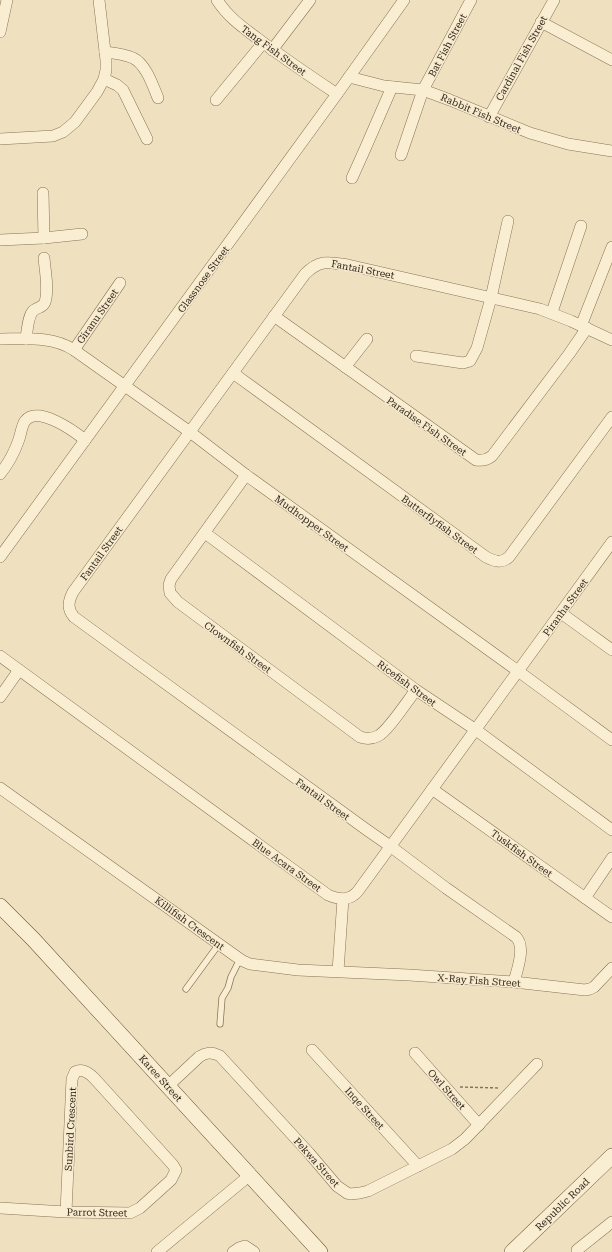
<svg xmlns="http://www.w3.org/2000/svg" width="612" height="1252" font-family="'Roboto Serif',serif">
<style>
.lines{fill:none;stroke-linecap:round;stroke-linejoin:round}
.lane-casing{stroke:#887257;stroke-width:7}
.street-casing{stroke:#887257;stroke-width:12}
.secondary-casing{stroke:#6a533a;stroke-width:16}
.path{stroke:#887257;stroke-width:1.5;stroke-dasharray:3 2;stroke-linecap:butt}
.lane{stroke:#faeed2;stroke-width:5.5}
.street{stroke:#faeed2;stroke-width:11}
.secondary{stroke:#faeed2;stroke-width:15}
.labels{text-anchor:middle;stroke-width:3;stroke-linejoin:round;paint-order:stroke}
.street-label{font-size:10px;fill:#37291c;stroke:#f6ebcf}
</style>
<rect width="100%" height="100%" fill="#efe1bf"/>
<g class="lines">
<defs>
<g id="lane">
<polyline points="186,989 219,944"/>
<polyline points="220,1024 222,998 228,988 231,977 240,959"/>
</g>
<g id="street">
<path d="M217 0C228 17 241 26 257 38 283 58 310 76 337 94"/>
<polyline points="541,22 612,60"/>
<polyline points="0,32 7,0"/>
<polyline points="272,50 310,0"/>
<path d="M105 52C114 53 125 54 133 58 146 64 153 86 158 98"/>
<polyline points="349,77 384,86 423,90 450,100 530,133 568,144 612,151"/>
<polyline points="104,79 117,85 123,90 147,139"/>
<polyline points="216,100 263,43"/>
<polyline points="489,117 554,0"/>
<polyline points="0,139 53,136 63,132 75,122 97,92 104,79 106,70 106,60 99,0"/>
<polyline points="401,155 423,90 471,0"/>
<polyline points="352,178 365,149 392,87"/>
<polyline points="43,193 44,238"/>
<polyline points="0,240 44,238 82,234"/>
<polyline points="552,312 581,226"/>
<path d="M274 316 476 460C482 461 487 460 492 456L569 354 587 328"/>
<polyline points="581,326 612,247"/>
<path d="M0 339C25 339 52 336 74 350L190 432 246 475 518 671 612 740"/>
<path d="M26 339C27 332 28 316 33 311 37 307 43 308 45 302 49 290 45 270 44 258"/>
<polyline points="74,350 120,283"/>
<polyline points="416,356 463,363 470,361 477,348 491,298 508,221"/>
<polyline points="345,367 367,339"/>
<path d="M233 373 486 557C494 561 501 564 509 557L612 417"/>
<path d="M0 474C8 464 14 453 18 442 21 435 21 427 25 421 38 405 74 431 85 440"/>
<path d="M246 475 171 579 169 585 170 593 178 602 360 737C366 739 372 739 378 736 388 731 408 700 416 690"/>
<polyline points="205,533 416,690 476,730 612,830"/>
<polyline points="0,557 337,94 404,0"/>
<polyline points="561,613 612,650"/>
<path d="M0 656 328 895C340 900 350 901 358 891L612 542"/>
<polyline points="0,697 19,670"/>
<polyline points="0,788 237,957 243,961 250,964 298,970 409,975 514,982 585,990 590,989 594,987 612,968"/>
<polyline points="432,789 612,917"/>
<polyline points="585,898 612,858"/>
<polyline points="338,971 343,899"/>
<path d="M514 982C517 970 526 947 516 937L446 888 390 846 367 830 74 617C67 609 68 602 73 592L305 274C320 259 329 262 348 265L540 309 571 321 612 340"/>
<polyline points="312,1050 418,1166"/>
<polyline points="415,1053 479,1125"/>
<path d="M168 1086 199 1057C207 1052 211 1052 220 1056L309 1153 337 1186 347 1193 350 1194 360 1193 368 1191 452 1149 465 1139 537 1064"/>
<path d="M0 1208 66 1212 130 1213 140 1208 171 1180 176 1170 173 1165 94 1078C89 1073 82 1068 75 1072L72 1079 66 1212"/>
<polyline points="577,1250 612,1222"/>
<polyline points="157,1252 250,1175"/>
<polyline points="233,1252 239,1248 245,1246 254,1252"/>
</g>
<g id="secondary">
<polyline points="0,906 33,939 320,1252"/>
<polyline points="512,1252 612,1156"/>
</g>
</defs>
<use href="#lane" class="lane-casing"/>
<use href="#street" class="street-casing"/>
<use href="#secondary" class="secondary-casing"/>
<polyline class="path" points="460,1087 500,1088"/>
<use href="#lane" class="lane"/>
<use href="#street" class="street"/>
<use href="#secondary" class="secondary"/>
</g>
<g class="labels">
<g class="street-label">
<text transform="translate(447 45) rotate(-62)" y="4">Bat Fish Street</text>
<text transform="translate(274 50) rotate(36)" y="4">Tang Fish Street</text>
<text transform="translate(521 58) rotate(-61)" y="4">Cardinal Fish Street</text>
<text transform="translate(481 113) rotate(23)" y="4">Rabbit Fish Street</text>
<text transform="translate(363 269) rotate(11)" y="4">Fantail Street</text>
<text transform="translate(203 279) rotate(-54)" y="4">Glassnose Street</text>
<text transform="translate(97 316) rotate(-55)" y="4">Giranu Street</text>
<text transform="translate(427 426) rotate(35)" y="4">Paradise Fish Street</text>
<text transform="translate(312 523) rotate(36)" y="4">Mudhopper Street</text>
<text transform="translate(440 524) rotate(36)" y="4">Butterflyfish Street</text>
<text transform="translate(101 553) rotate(-54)" y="4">Fantail Street</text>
<text transform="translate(565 607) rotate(-54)" y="4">Piranha Street</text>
<text transform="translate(238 647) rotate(36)" y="4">Clownfish Street</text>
<text transform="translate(407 683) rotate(36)" y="4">Ricefish Street</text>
<text transform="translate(323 799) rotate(36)" y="4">Fantail Street</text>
<text transform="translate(522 853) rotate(36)" y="4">Tuskfish Street</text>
<text transform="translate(287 865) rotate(36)" y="4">Blue Acara Street</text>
<text transform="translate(190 923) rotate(36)" y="4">Killifish Crescent</text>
<text transform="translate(479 980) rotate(4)" y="4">X-Ray Fish Street</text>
<text transform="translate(161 1078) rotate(48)" y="4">Karee Street</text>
<text transform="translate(447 1089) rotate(48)" y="4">Owl Street</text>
<text transform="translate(365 1108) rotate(48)" y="4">Inqe Street</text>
<text transform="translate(70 1129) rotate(-87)" y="4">Sunbird Crescent</text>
<text transform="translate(317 1162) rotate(48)" y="4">Pekwa Street</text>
<text transform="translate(562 1204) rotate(-44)" y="4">Republic Road</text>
<text transform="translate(97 1212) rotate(1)" y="4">Parrot Street</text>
</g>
</g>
</svg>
